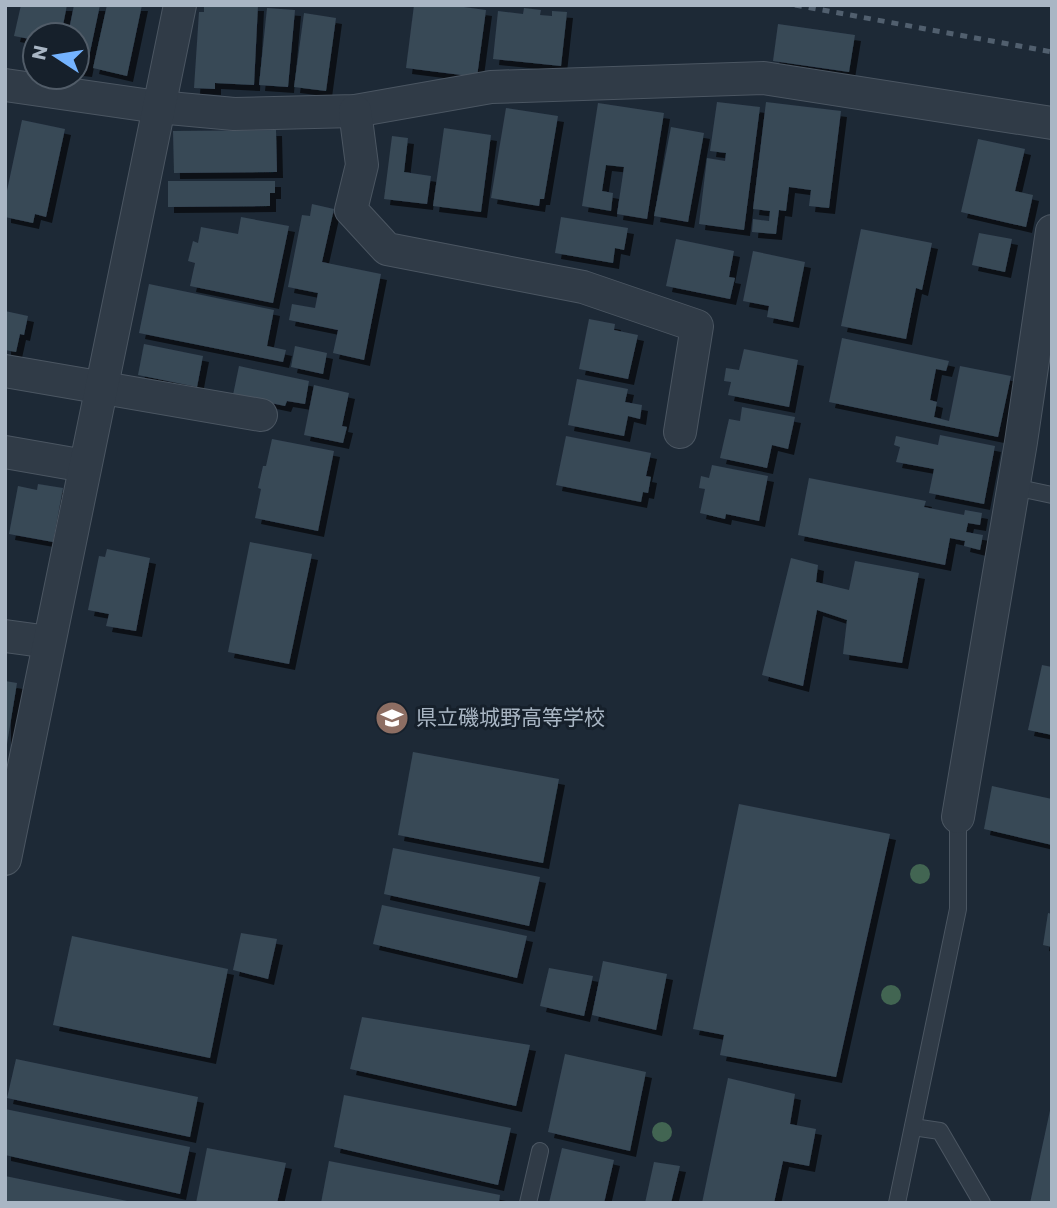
<svg xmlns="http://www.w3.org/2000/svg" width="1057" height="1208" font-family="Poppins,'Noto Sans JP',sans-serif">
<style>
.building{fill:#384857;filter:url(#shadow)}
.lines{fill:none;stroke-linecap:round;stroke-linejoin:round}
.service-casing{stroke:#4b5662;stroke-width:18}
.minor-casing{stroke:#4b5662;stroke-width:34}
.service{stroke:#303b47;stroke-width:16}
.minor{stroke:#303b47;stroke-width:32}
.rail{stroke:#515f6e;stroke-width:5;stroke-dasharray:7 7;stroke-linecap:butt}
.tree{fill:#426552}
.labels{text-anchor:middle;stroke-width:6;stroke-linejoin:round;paint-order:stroke}
.poi-label{font-size:21px;fill:#a9b6c4;stroke:#16202b;text-anchor:start}
</style>
<defs>
<filter id="shadow"><feDropShadow dx="6" dy="6" stdDeviation="0" flood-color="#0009"/></filter>
</defs>
<rect width="100%" height="100%" fill="#1d2936"/>
<g class="building">
<polygon points="21,5 67,5 61,35 35,35 35,40 14,36"/>
<polygon points="74,5 100,5 86,71 77,70 77,35 68,35"/>
<polygon points="107,5 142,5 127,76 93,68"/>
<polygon points="204,5 258,5 254,85 215,83 215,89 194,88 199,12 204,12"/>
<polygon points="414,5 449,5 486,10 477,77 406,68"/>
<polygon points="267,8 295,10 288,87 259,85"/>
<polygon points="524,8 541,10 540,15 552,16 552,11 567,12 561,66 493,59 498,11 523,14"/>
<polygon points="304,13 336,18 326,91 294,87"/>
<polygon points="778,24 855,35 849,72 773,61"/>
<polygon points="717,102 760,107 744,230 699,224 707,158 725,161 726,153 710,151"/>
<polygon points="766,102 841,111 829,208 809,206 811,190 789,187 786,211 779,210 776,234 752,232 753,219 769,221 770,211 753,209"/>
<polygon points="598,103 664,113 647,219 617,214 624,167 606,165 602,191 613,193 611,211 582,206"/>
<polygon points="506,108 558,116 544,199 540,199 539,206 491,198"/>
<polygon points="22,120 65,129 46,217 35,214 33,223 5,217 5,200"/>
<polygon points="671,127 704,133 688,222 654,216"/>
<polygon points="444,128 491,135 481,212 433,206"/>
<polygon points="276,130 277,172 174,173 173,131"/>
<polygon points="392,136 408,138 404,172 431,176 427,204 384,199"/>
<polygon points="978,139 1025,149 1015,191 1033,195 1026,227 961,212"/>
<polygon points="168,181 275,181 275,193 270,193 270,206 168,207"/>
<polygon points="312,204 334,209 322,262 381,274 364,360 333,353 338,330 289,320 292,304 315,308 318,293 288,287 302,215 310,216"/>
<polygon points="241,217 289,226 273,303 190,286 195,263 188,261 193,241 198,243 201,227 238,234"/>
<polygon points="561,217 628,228 624,250 615,248 613,263 555,253"/>
<polygon points="861,229 932,243 922,290 916,288 906,339 841,326"/>
<polygon points="979,233 1012,239 1005,272 972,265"/>
<polygon points="676,239 734,251 729,277 735,278 730,299 666,286"/>
<polygon points="753,251 805,262 793,322 767,317 769,306 743,301"/>
<polygon points="149,284 274,310 267,346 286,350 283,362 139,333"/>
<polygon points="5,311 28,316 24,335 20,334 16,352 5,350"/>
<polygon points="589,319 615,324 614,330 638,335 628,379 579,369"/>
<polygon points="842,338 949,361 946,371 936,369 930,400 937,402 934,417 949,421 960,366 1011,376 998,437 829,402"/>
<polygon points="144,344 203,356 197,387 138,375"/>
<polygon points="295,346 327,353 323,374 291,367"/>
<polygon points="744,349 798,360 789,407 728,395 731,382 724,381 726,368 739,370"/>
<polygon points="239,366 309,381 305,404 287,401 285,406 233,395"/>
<polygon points="577,379 628,389 625,402 642,405 640,419 628,416 624,436 568,425"/>
<polygon points="314,385 349,393 342,426 347,427 343,443 304,435"/>
<polygon points="742,407 795,417 788,449 772,445 767,468 720,458 729,419 740,421"/>
<polygon points="940,435 995,446 984,504 929,493 934,469 896,462 900,447 894,445 896,436 938,445"/>
<polygon points="566,436 651,453 646,476 651,477 648,493 643,492 641,502 556,485"/>
<polygon points="272,439 334,451 318,531 255,518 261,489 258,488 263,466 266,466"/>
<polygon points="712,465 768,476 759,521 726,514 725,519 700,513 705,489 699,488 701,476 709,478"/>
<polygon points="809,478 926,501 924,507 964,515 965,510 982,513 980,525 968,523 966,532 983,535 980,550 964,546 965,541 950,538 945,565 798,535"/>
<polygon points="38,484 63,488 53,542 9,534 18,486 37,490"/>
<polygon points="250,542 312,554 289,664 228,652"/>
<polygon points="107,549 150,558 136,631 106,626 109,614 88,610 99,556 105,557"/>
<polygon points="791,558 818,565 816,582 849,590 855,561 919,573 902,663 843,654 847,620 817,610 803,686 762,675"/>
<polygon points="1042,665 1052,667 1052,735 1028,730"/>
<polygon points="5,681 17,683 7,744 5,744"/>
<polygon points="413,752 559,779 543,863 398,835"/>
<polygon points="992,786 1052,799 1052,845 984,829"/>
<polygon points="739,804 890,834 836,1077 720,1055 724,1035 693,1029"/>
<polygon points="393,848 540,877 529,926 384,894"/>
<polygon points="382,905 527,936 517,978 373,944"/>
<polygon points="1048,913 1052,914 1052,947 1043,945"/>
<polygon points="241,933 277,939 268,979 233,970"/>
<polygon points="72,936 228,969 210,1058 53,1025"/>
<polygon points="603,961 667,974 656,1030 592,1015"/>
<polygon points="549,968 593,976 584,1016 540,1006"/>
<polygon points="362,1017 530,1045 516,1106 350,1069"/>
<polygon points="565,1054 646,1072 630,1151 548,1132"/>
<polygon points="16,1059 198,1097 190,1137 7,1098"/>
<polygon points="728,1078 795,1094 790,1124 816,1129 809,1166 783,1161 774,1203 702,1203"/>
<polygon points="344,1095 511,1128 498,1185 334,1147"/>
<polygon points="1051,1106 1052,1203 1030,1203"/>
<polygon points="5,1109 190,1147 180,1194 5,1155"/>
<polygon points="207,1148 286,1163 277,1203 196,1203"/>
<polygon points="562,1148 614,1160 604,1203 549,1203"/>
<polygon points="329,1161 500,1195 499,1203 321,1203"/>
<polygon points="654,1162 680,1166 671,1203 645,1203"/>
<polygon points="5,1176 132,1202 131,1203 5,1203"/>
</g>
<g class="lines">
<defs>
<g id="service">
<polyline points="1014,487 1052,495"/>
<polyline points="913,1127 940,1131 982,1203"/>
<polyline points="528,1203 540,1151"/>
<polyline points="897,1203 958,909 958,817"/>
</g>
<g id="minor">
<polyline points="5,85 158,107 234,114 355,111 491,87 764,78 1052,123"/>
<polyline points="355,111 362,165 351,210 387,249 583,287 697,326 680,432"/>
<polyline points="5,371 261,415"/>
<polyline points="5,452 85,466"/>
<polyline points="5,636 49,642"/>
<polyline points="958,817 1021,442 1052,231"/>
<polyline points="5,859 180,5"/>
</g>
</defs>
<use href="#service" class="service-casing"/>
<use href="#minor" class="minor-casing"/>
<use href="#service" class="service"/>
<use href="#minor" class="minor"/>
<polyline class="rail" points="795,5 1052,52"/>
</g>
<g class="tree">
<circle cx="920" cy="874" r="10"/>
<circle cx="891" cy="995" r="10"/>
<circle cx="662" cy="1132" r="10"/>
</g>
<defs>
<symbol id="school-disc" viewBox="-11 -11 22 22"><circle r="9.5" fill="#8d6e63" stroke="#16202b"/><path d="M0-5L7-2L0 1L-7-2ZM-4 1L0 2.5L4 1V4Q0 6-4 4Z" fill="#fff"/></symbol>
</defs>
<g fill-rule="evenodd">
<use href="#school-disc" x="373" y="699" width="38" height="38"/>
</g>
<g class="labels">
<g class="poi-label">
<text x="416" y="725">県立磯城野高等学校</text>
</g>
</g>
<rect width="1057" height="1208" fill="none" stroke="#a9b6c4" stroke-width="14"/>
<g transform="translate(56 56) rotate(282)"><circle r="33" fill="#16202b" stroke="#515c68" stroke-width="2"/>
<path d="M0-5L12 26L0 18L-12 26Z" fill="#74b3ff"/>
<text y="-10" font-size="19" font-weight="bold" text-anchor="middle" fill="#a9b6c4">N</text>
</g>
</svg>
